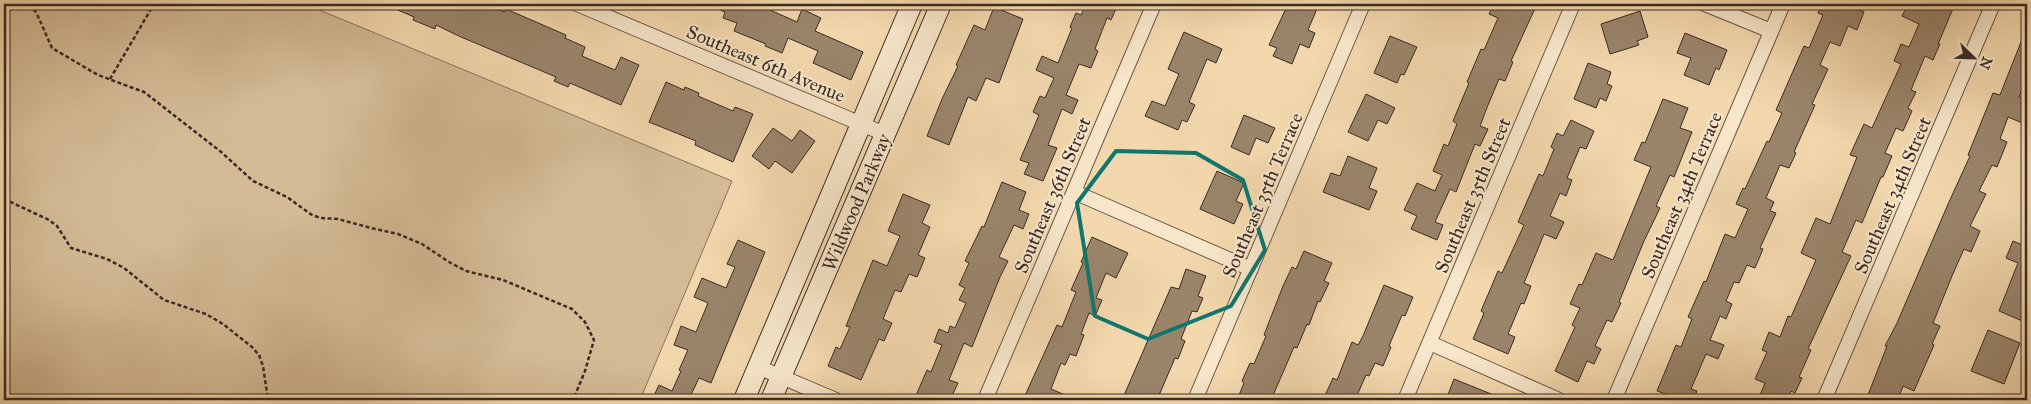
<svg xmlns="http://www.w3.org/2000/svg" width="2031" height="404" font-family="'IM FELL Great Primer',serif">
<style>
.green{fill:#d4bb96;stroke:#87735d}
.building{fill:#9a856b;stroke:#3a2b24}
.lines{fill:none;stroke-linecap:round;stroke-linejoin:round}
.street-casing{stroke:#685646;stroke-width:16}
.secondary-casing{stroke:#3a2b24;stroke-width:22}
.path{stroke:#3a2b24;stroke-width:2.5;stroke-dasharray:4 2.5;stroke-linecap:butt}
.street{stroke:#f7e6ca;stroke-width:14}
.secondary{stroke:#f7e6ca;stroke-width:20}
.marked{fill:none;stroke:#0f766e;stroke-width:4;stroke-linejoin:round}
.labels{text-anchor:middle;stroke-width:4;stroke-linejoin:round;paint-order:stroke}
.street-label{font-size:19px;fill:#3a2b24;stroke:#f7e6ca}
</style>
<rect width="100%" height="100%" fill="#f3d8ad"/>
<filter id="stains"><feTurbulence type="fractalNoise" baseFrequency=".004" numOctaves="4"/><feColorMatrix values="0 0 0 0 .2 0 0 0 0 .09 0 0 0 0 .02 0 0 0 .5 -.17"/></filter>
<radialGradient id="worn" r=".72"><stop offset=".6" stop-color="#630" stop-opacity="0"/><stop offset="1" stop-color="#630" stop-opacity=".3"/></radialGradient>
<polygon class="green" points="4,4 305,4 732,181 640,400 4,400"/>
<g class="building">
<polygon points="384,4 484,4 505,12 506,9 566,35 565,38 585,47 582,56 615,70 621,57 639,65 621,105 570,83 568,87 554,81 556,77 461,37 436,25 435,29 413,20 414,17"/>
<polygon points="706,4 770,4 768,9 797,22 802,9 821,18 815,31 863,52 851,80 813,63 818,51 788,38 782,53 765,46 766,44 734,31 737,23 723,18 725,12"/>
<polygon points="1086,4 1118,4 1111,20 1107,18 1095,49 1098,51 1091,68 1079,64 1066,95 1078,100 1072,114 1062,109 1048,145 1057,148 1043,181 1024,174 1029,163 1020,160 1039,115 1033,112 1040,96 1045,98 1054,78 1036,70 1042,56 1058,63 1072,28 1070,27 1076,13 1081,15"/>
<polygon points="1288,4 1319,4 1308,30 1315,33 1309,48 1300,44 1292,64 1273,56 1277,48 1269,45"/>
<polygon points="1494,4 1537,4 1511,61 1513,62 1505,81 1499,79 1488,105 1480,126 1488,129 1480,146 1475,144 1456,192 1450,189 1435,222 1443,225 1437,240 1411,229 1417,216 1404,210 1417,183 1435,191 1442,175 1433,171 1444,144 1448,146 1457,124 1453,121 1469,83 1467,82 1481,49 1484,50 1498,18 1489,14"/>
<polygon points="1822,4 1842,4 1864,12 1857,30 1848,26 1840,46 1830,42 1820,65 1828,69 1812,104 1815,105 1794,152 1796,153 1789,168 1780,165 1766,198 1774,202 1770,211 1776,213 1760,248 1763,249 1755,268 1747,265 1739,283 1734,282 1726,301 1732,304 1726,319 1720,316 1710,340 1724,345 1718,359 1706,354 1691,389 1697,391 1693,400 1664,400 1666,394 1657,391 1676,345 1681,347 1692,319 1688,317 1704,281 1706,282 1725,234 1735,238 1748,209 1736,204 1743,188 1745,189 1767,141 1769,142 1782,113 1776,110 1804,46 1809,48 1823,15 1818,13"/>
<polygon points="1908,4 1955,4 1938,44 1940,44 1933,60 1925,56 1911,90 1916,92 1908,108 1912,111 1903,131 1896,128 1885,153 1892,156 1883,177 1881,177 1862,223 1856,220 1842,252 1851,256 1808,349 1811,350 1799,377 1802,378 1795,393 1791,391 1787,400 1758,400 1765,383 1755,379 1767,352 1762,350 1769,332 1780,337 1788,316 1791,317 1816,260 1801,253 1816,218 1830,224 1857,157 1850,155 1864,124 1872,128 1901,64 1894,61 1901,44 1909,47 1919,24 1902,16"/>
<polygon points="994,7 1023,19 999,83 986,78 976,101 968,97 949,145 927,136 942,99 958,66 956,65 974,25 985,30"/>
<polygon points="1640,11 1648,37 1637,41 1639,45 1610,54 1601,24"/>
<polygon points="2027,27 2027,78 2019,97 2027,100 2027,125 2008,117 2000,139 2007,142 1997,167 1992,165 1979,191 1986,194 1970,226 1980,231 1971,252 1964,249 1952,276 1933,323 1940,326 1932,344 1934,345 1914,391 1903,386 1898,400 1882,400 1868,395 1887,346 1885,346 1897,323 1949,202 1970,156 1968,155 1993,93 2000,95"/>
<polygon points="1184,32 1222,49 1216,63 1207,59 1189,102 1195,105 1187,122 1182,120 1178,130 1145,116 1152,101 1165,106 1179,74 1168,69"/>
<polygon points="1685,33 1727,50 1719,70 1716,68 1709,85 1684,75 1691,58 1677,53"/>
<polygon points="1390,36 1417,47 1404,75 1401,74 1397,83 1374,73"/>
<polygon points="1588,63 1611,72 1607,84 1612,86 1606,101 1600,98 1596,108 1574,99"/>
<polygon points="666,82 684,90 685,87 699,93 698,96 733,111 735,107 753,114 733,162 695,145 696,141 649,122"/>
<polygon points="1366,94 1395,108 1387,124 1378,120 1368,141 1348,132"/>
<polygon points="1663,99 1688,108 1680,128 1692,132 1674,177 1670,175 1656,206 1660,208 1644,241 1619,302 1621,303 1612,322 1607,320 1595,346 1601,349 1594,364 1587,361 1578,382 1555,371 1575,327 1572,325 1580,308 1570,304 1579,284 1582,285 1596,253 1613,260 1651,167 1634,160 1642,142 1645,143"/>
<polygon points="1244,115 1275,128 1268,143 1256,138 1249,155 1231,147"/>
<polygon points="1571,120 1594,131 1586,149 1580,147 1575,159 1567,178 1572,180 1566,196 1560,193 1550,216 1564,222 1556,239 1544,234 1524,283 1531,286 1524,304 1521,303 1508,334 1515,337 1508,354 1473,339 1484,313 1481,311 1498,271 1502,273 1524,225 1518,222 1539,174 1543,176 1554,149 1551,147 1557,133 1563,136"/>
<polygon points="773,128 792,141 800,130 815,141 792,173 775,161 769,169 752,156"/>
<polygon points="1348,156 1377,168 1369,188 1377,191 1369,210 1323,192 1331,173 1340,176"/>
<polygon points="1217,171 1244,183 1236,201 1243,204 1234,224 1200,209"/>
<polygon points="1002,182 1026,192 1019,210 1029,214 1023,229 1014,225 999,257 1008,261 1000,277 972,347 964,343 949,380 958,383 950,400 914,400 927,370 931,372 942,345 934,342 939,329 948,333 950,326 955,328 966,303 959,300 965,288 959,285 969,263 965,261 982,226 984,227"/>
<polygon points="903,194 930,205 922,223 930,227 918,255 925,258 917,277 909,274 901,292 895,290 883,319 892,323 884,341 879,339 861,380 828,366 836,347 840,349 850,327 846,326 873,260 887,266 900,236 888,231"/>
<polygon points="1092,237 1128,253 1116,278 1106,273 1096,298 1102,300 1095,316 1089,313 1081,334 1084,335 1076,356 1070,354 1065,365 1061,363 1051,389 1077,400 1023,400 1057,325 1062,327 1076,292 1071,290 1083,263 1081,262"/>
<polygon points="738,240 765,252 711,383 699,378 689,399 692,400 652,400 659,385 672,391 681,371 679,370 688,350 674,345 681,326 696,332 708,303 694,297 702,278 726,288 735,267 727,264"/>
<polygon points="2013,241 2025,246 2027,242 2027,323 1999,311 2018,263 2006,258"/>
<polygon points="1304,251 1332,263 1324,281 1329,283 1320,302 1318,301 1309,325 1307,324 1297,348 1294,347 1271,400 1237,400 1244,383 1242,381 1250,363 1254,364 1266,336 1264,335 1283,286 1292,267 1296,269"/>
<polygon points="1186,269 1206,276 1198,296 1203,298 1197,312 1192,311 1181,339 1185,341 1178,359 1175,358 1157,400 1122,400 1171,287 1179,289"/>
<polygon points="1384,285 1413,297 1405,316 1402,315 1389,346 1391,347 1383,366 1375,363 1369,376 1366,375 1355,400 1323,400 1333,378 1337,380 1352,342 1358,345 1363,336"/>
<polygon points="1988,330 2020,343 2004,384 1971,371"/>
<polygon points="1454,379 1506,400 1446,400"/>
</g>
<g class="lines">
<defs>
<g id="street">
<polyline points="577,4 885,134"/>
<polyline points="1705,4 1771,31"/>
<polyline points="1074,192 1251,269"/>
<polyline points="1430,343 1559,400"/>
<polyline points="758,367 836,400"/>
<polyline points="985,400 1154,4"/>
<polyline points="1195,400 1363,4"/>
<polyline points="1405,400 1573,4"/>
<polyline points="1614,400 1783,4"/>
<polyline points="1824,400 1993,4"/>
</g>
<g id="secondary">
<polyline points="744,400 912,4"/>
<polyline points="771,400 941,4"/>
</g>
</defs>
<use href="#street" class="street-casing"/>
<use href="#secondary" class="secondary-casing"/>
<g class="path">
<polyline points="30,4 37,14 52,48 98,75 144,92 220,151 253,181 287,197 312,215 321,218 338,219 371,228 398,234 422,244 449,262 466,271 503,280 572,309 585,322 594,340 585,371 573,400"/>
<polyline points="110,79 154,4"/>
<polyline points="4,199 49,220 57,226 71,248 107,259 124,268 164,300 206,314 223,324 252,347 259,355 263,366 268,400"/>
</g>
<use href="#street" class="street"/>
<use href="#secondary" class="secondary"/>
</g>
<path class="marked" d="M1116 151 1196 153 1243 180 1265 250 1231 306 1148 339 1095 316 1077 203Z"/>
<g class="labels">
<g class="street-label">
<text transform="translate(766 63) rotate(23)" y="7">Southeast 6th Avenue</text>
<text transform="translate(1052 195) rotate(-67)" y="7">Southeast 36th Street</text>
<text transform="translate(1262 195) rotate(-67)" y="7">Southeast 35th Terrace</text>
<text transform="translate(1472 195) rotate(-67)" y="7">Southeast 35th Street</text>
<text transform="translate(1681 195) rotate(-67)" y="7">Southeast 34th Terrace</text>
<text transform="translate(1892 195) rotate(-67)" y="7">Southeast 34th Street</text>
<text transform="translate(856 202) rotate(-67)" y="7">Wildwood Parkway</text>
</g>
</g>
<rect width="2031" height="404" fill="none" stroke="#f3d8ad" stroke-width="20"/>
<rect x="5" y="5" width="2021" height="394" fill="none" stroke="#3a2b24" stroke-width="2.5"/>
<rect x="10" y="10" width="2011" height="384" fill="none" stroke="#3a2b24"/>
<g transform="translate(1974 58) rotate(113)" stroke="#f7e6ca" stroke-width="4" paint-order="stroke">
<path d="M0-4L9 19L0 12L-9 19Z" fill="#3a2b24"/>
<text y="-8" font-size="14" font-weight="bold" text-anchor="middle" fill="#3a2b24">N</text>
</g>
<rect width="100%" height="100%" filter="url(#stains)"/>
<rect width="100%" height="100%" fill="url(#worn)"/>
</svg>
